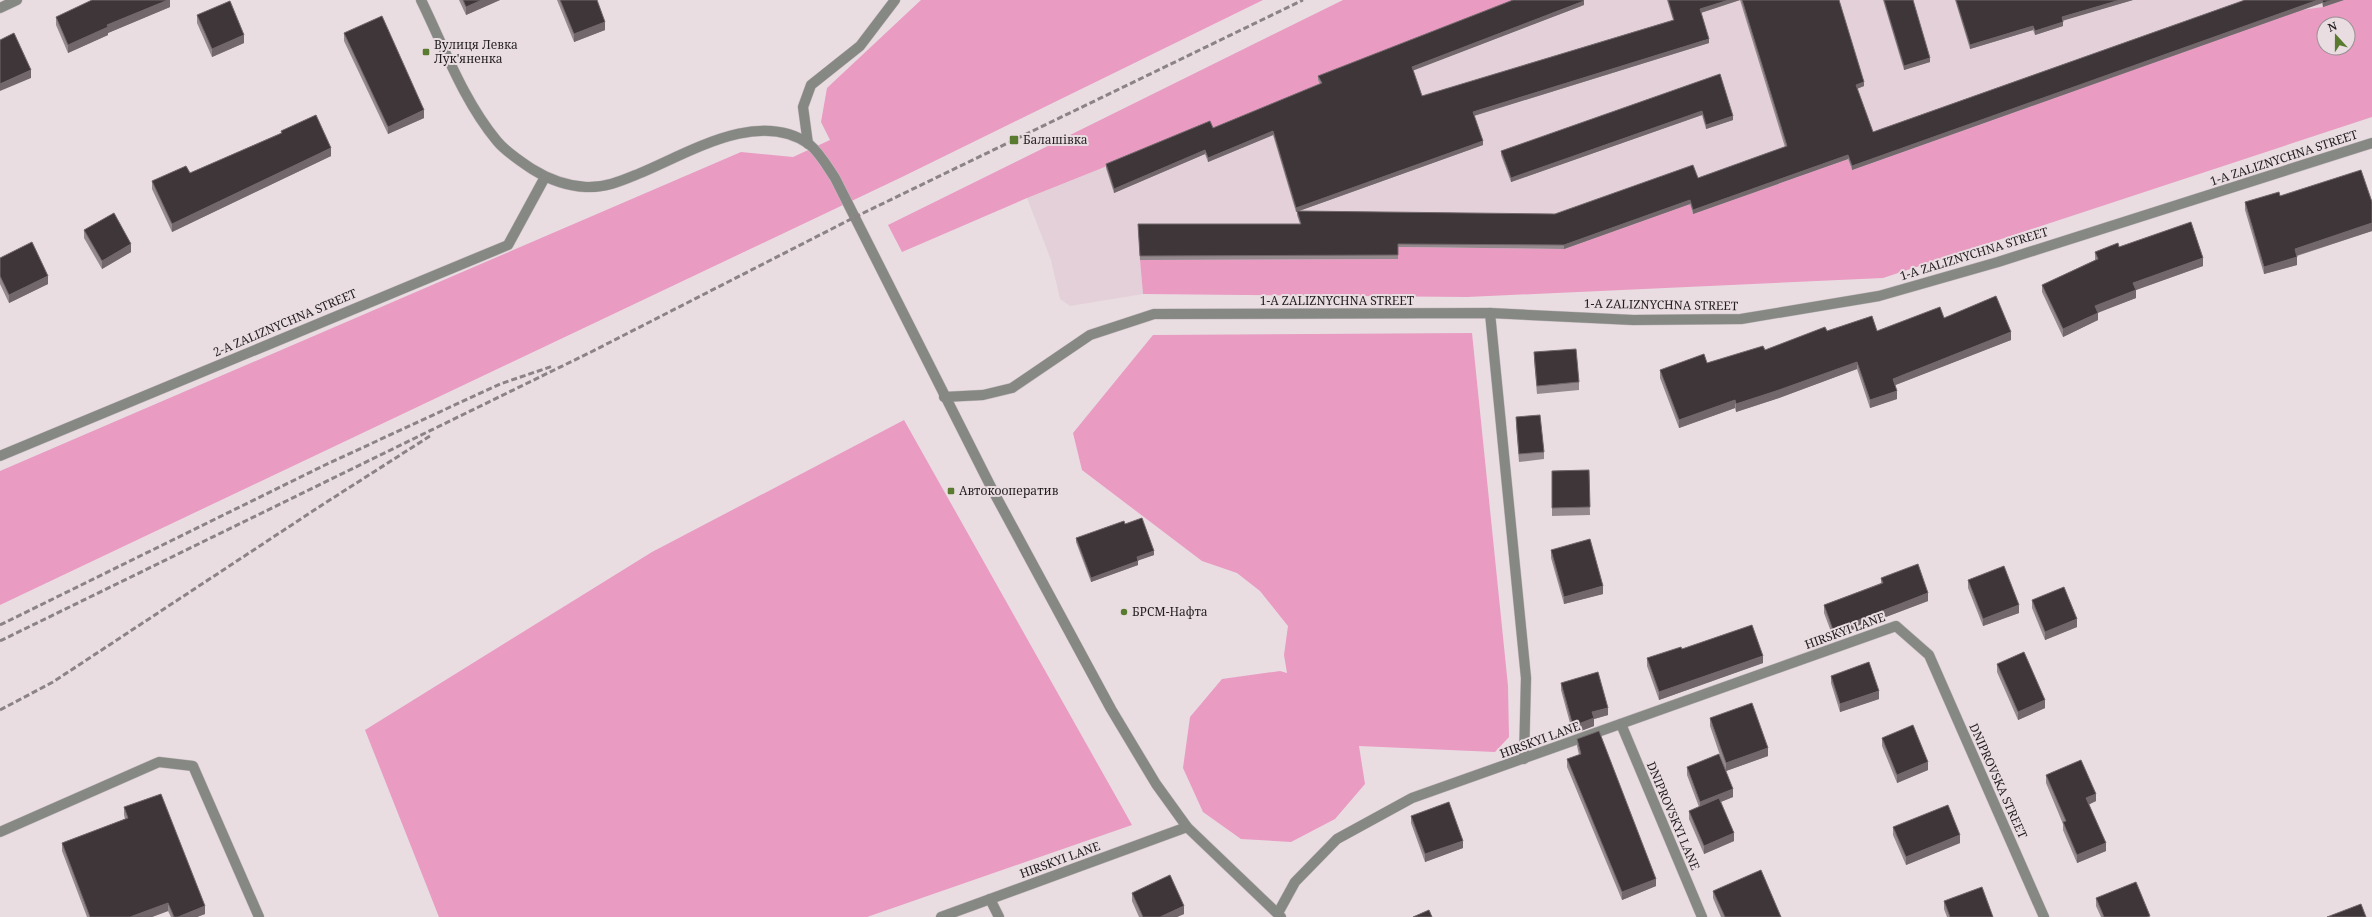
<svg xmlns="http://www.w3.org/2000/svg" width="2372" height="917" font-family="'Noto Serif',serif">
<style>
.built{fill:#e3d0d9}
.green{fill:#e99bc2;fill-rule:evenodd}
.lines{fill:none;stroke-linecap:round;stroke-linejoin:round}
.minor-casing{stroke:#c5bbbf;stroke-width:11}
.minor{stroke:#868884;stroke-width:10}
.rail{stroke:#8b8386;stroke-width:3;stroke-dasharray:6 3;stroke-linecap:butt}
.wall{fill:#948a8e;fill-rule:evenodd}
.shaded-wall{fill:#72686c}
.building{fill:#3f363a;stroke:#72686c}
.poi-dot{fill:#5a7a30;stroke:#e9dde2;stroke-width:1.5}
.labels{text-anchor:middle;stroke-width:4;stroke-linejoin:round;paint-order:stroke}
.poi-label{font-size:12px;fill:#221e20;stroke:#e9dde2;text-anchor:start}
.street-label{font-size:12px;fill:#221e20;stroke:#e9dde2}
</style>
<rect width="100%" height="100%" fill="#e9dde2"/>
<polygon class="built" points="1523,0 2344,0 2323,7 2301,10 1848,159 1693,214 1564,249 1399,247 1398,259 1140,260 1143,294 1070,306 1060,299 1051,260 1027,198"/>
<g class="green">
<polygon points="921,0 1263,0 902,177 0,605 0,471 741,152 793,157 830,140 821,122 827,88"/>
<polygon points="1343,0 1523,0 1318,79 1322,87 1213,132 1210,125 1027,198 902,252 888,225"/>
<path d="M2344 0H2372V117L1883 278 1467 297 1143 294 1140 260 1398 259V247L1564 249 1690 204 1693 214 1848 159 1852 170 2301 10 2323 7ZM2324 24H2348V48H2324Z"/>
<polygon points="1472,333 1508,686 1509,737 1495,752 1359,746 1365,784 1335,819 1291,842 1241,839 1203,812 1183,768 1190,717 1222,679 1280,671 1287,673 1284,655 1288,626 1260,591 1237,573 1202,561 1082,470 1073,433 1153,335"/>
<polygon points="904,420 1132,825 867,917 439,917 365,730 652,552"/>
</g>
<g class="lines">
<defs>
<g id="minor">
<path d="M421 0C444 47 463 100 497 141 506 152 520 161 532 169 548 179 567 186 586 187 605 188 621 181 638 174 687 154 758 108 809 144 820 153 827 166 835 178L992 489 1111 709 1156 784 1187 827 1281 917"/>
<polyline points="0,8 17,0"/>
<polyline points="808,144 803,107 811,85 860,46 895,0"/>
<polyline points="1490,313 1526,678 1524,759"/>
<polyline points="944,397 983,395 1012,388 1090,335 1154,314 1490,313 1633,320 1741,319 1879,296 1998,262 2372,143"/>
<polyline points="0,456 508,245 545,177"/>
<polyline points="1621,724 1702,917"/>
<polyline points="0,832 159,762 193,766 259,917"/>
<polyline points="990,899 999,917"/>
<polyline points="1278,913 1295,882 1337,839 1412,798 1896,626 1929,655 2044,917"/>
<polyline points="941,917 1187,827"/>
</g>
</defs>
<use href="#minor" class="minor-casing"/>
<use href="#minor" class="minor"/>
<g class="rail">
<polyline points="0,625 325,465 500,384 553,366"/>
<polyline points="0,641 591,352 855,217 1303,0"/>
<polyline points="0,710 53,682 322,505 430,436"/>
</g>
</g>
<g class="wall">
<polygon points="170,0 170,7 108,33 108,35 68,53 56,25 56,17"/>
<polygon points="459,0 500,0 466,15"/>
<polygon points="557,0 597,0 605,30 574,42"/>
<path d="M1667 0H1839L1864 86 1857 89 1873 132 2245 0H2344L2323 7 2322 3 1852 170 1848 159 1693 214 1690 204 1564 249 1398 247V259L1140 260 1138 224H1300L1297 215V211L1296 212 1273 135 1208 162 1205 154 1114 193 1106 168V164L1213 128 1320 84 1318 80V76L1584 5 1413 70 1422 96 1673 20ZM1740 0 1785 147 1698 178 1555 214 1299 211 1483 145 1474 116 1709 43 1701 13Z"/>
<polygon points="1883,0 1913,0 1930,62 1904,70"/>
<polygon points="1955,0 2133,0 2063,20 2063,26 2035,35 2033,30 1970,49"/>
<polygon points="197,15 244,43 212,57 197,23"/>
<polygon points="344,33 424,118 388,134 344,41"/>
<polygon points="1720,74 1733,120 1706,129 1702,115 1511,182 1501,155 1501,151"/>
<polygon points="281,131 331,156 172,232 152,189 152,181 190,173 281,133"/>
<polygon points="2280,196 2372,202 2372,231 2297,256 2297,265 2264,274 2245,210 2245,202"/>
<polygon points="84,230 131,252 102,269 84,238"/>
<polygon points="2119,247 2203,266 2136,290 2136,298 2098,312 2098,320 2063,337 2042,292 2042,285 2095,260 2095,252"/>
<polygon points="0,258 48,284 9,303 0,284"/>
<polygon points="1944,318 2011,340 1895,385 1897,399 1870,408 1857,369 1779,398 1736,412 1735,408 1679,428 1660,378 1660,370 1707,363 1765,350 1877,331"/>
<polygon points="1534,352 1579,382 1579,390 1537,394 1534,360"/>
<polygon points="1516,417 1544,452 1544,459 1519,462 1516,425"/>
<polygon points="1589,470 1590,515 1552,516 1552,471"/>
<polygon points="1125,524 1154,555 1138,560 1138,565 1091,582 1076,542 1076,538"/>
<polygon points="1551,550 1603,594 1564,604 1551,558"/>
<polygon points="1881,578 1928,601 1833,637 1824,613 1824,605 1881,583"/>
<polygon points="1968,580 2019,613 1983,626 1968,588"/>
<polygon points="2032,600 2077,627 2045,640 2032,608"/>
<polygon points="1682,649 1763,663 1659,700 1647,666 1647,658"/>
<polygon points="1997,664 2045,708 2018,720 1997,672"/>
<polygon points="1831,676 1879,699 1840,712 1831,683"/>
<polygon points="1561,683 1608,715 1594,719 1594,726 1573,734 1561,690"/>
<polygon points="1710,718 1768,756 1726,771 1733,797 1721,802 1734,841 1704,854 1689,819 1689,811 1699,807 1687,775 1687,767 1725,770 1710,726"/>
<polygon points="1882,738 1928,770 1897,783 1882,746"/>
<polygon points="1577,739 1656,886 1622,900 1567,767 1567,759 1579,755 1577,746"/>
<polygon points="2046,775 2096,801 2089,804 2106,851 2077,863 2063,830 2063,824 2046,783"/>
<polygon points="124,807 205,914 197,917 171,917 168,911 152,917 87,917 62,851 62,843 125,819 124,815"/>
<polygon points="1411,816 1463,848 1425,862 1411,823"/>
<polygon points="1893,827 1960,843 1906,865 1893,835"/>
<polygon points="1713,891 1781,917 1721,917 1713,898"/>
<polygon points="1132,893 1184,914 1177,917 1139,917 1132,901"/>
<polygon points="2096,898 2150,917 2101,917 2096,906"/>
<polygon points="1944,901 1993,917 1947,917 1944,909"/>
</g>
<g class="shaded-wall">
<polygon points="168,0 170,0 170,7 108,33 108,35 68,53 68,45 107,25"/>
<polygon points="482,0 500,0 466,15 466,7"/>
<polygon points="1729,0 1740,0 1700,13 1700,9"/>
<polygon points="2120,0 2133,0 2062,21 2062,17"/>
<polygon points="2318,0 2322,0 2322,3 1852,170 1852,166"/>
<polygon points="2333,0 2344,0 2323,7 2323,3"/>
<polygon points="1584,1 1584,5 1412,71 1412,67"/>
<polygon points="605,22 605,30 574,42 574,34"/>
<polygon points="2063,22 2063,26 2035,35 2035,31"/>
<polygon points="2033,26 2033,30 1970,49 1970,45"/>
<polygon points="244,35 244,43 212,57 212,49"/>
<polygon points="1709,39 1709,43 1473,116 1473,112"/>
<polygon points="1930,58 1930,62 1904,70 1904,66"/>
<polygon points="31,70 31,78 0,91 0,84"/>
<polygon points="1864,82 1864,86 1856,89 1856,85"/>
<polygon points="424,110 424,118 388,134 388,127"/>
<polygon points="1702,111 1702,115 1511,182 1511,178"/>
<polygon points="1733,116 1733,120 1706,129 1706,125"/>
<polygon points="1273,131 1273,135 1208,162 1208,158"/>
<polygon points="1483,141 1483,145 1296,212 1296,208"/>
<polygon points="331,148 331,156 172,232 172,224"/>
<polygon points="1205,150 1205,154 1114,193 1114,189"/>
<polygon points="1848,155 1848,159 1693,214 1693,210"/>
<polygon points="1690,200 1690,204 1564,249 1564,245"/>
<polygon points="2372,223 2372,231 2295,256 2295,249"/>
<polygon points="131,244 131,252 102,269 102,261"/>
<polygon points="2297,257 2297,265 2264,274 2264,267"/>
<polygon points="2203,258 2203,266 2133,291 2133,283"/>
<polygon points="48,276 48,284 9,303 9,295"/>
<polygon points="2136,290 2136,298 2095,314 2095,306"/>
<polygon points="2098,313 2098,320 2063,337 2063,329"/>
<polygon points="2011,332 2011,340 1893,386 1893,379"/>
<polygon points="1857,362 1857,369 1779,398 1736,412 1736,404"/>
<polygon points="1897,391 1897,399 1870,408 1870,400"/>
<polygon points="1735,400 1735,408 1679,428 1679,420"/>
<polygon points="1154,551 1154,555 1137,561 1137,557"/>
<polygon points="1138,561 1138,565 1091,582 1091,578"/>
<polygon points="1603,586 1603,594 1564,604 1564,597"/>
<polygon points="1928,593 1928,601 1833,637 1833,630"/>
<polygon points="2019,605 2019,613 1983,626 1983,619"/>
<polygon points="2077,619 2077,627 2045,640 2045,632"/>
<polygon points="1763,656 1763,663 1659,700 1659,692"/>
<polygon points="1879,691 1879,699 1840,712 1840,704"/>
<polygon points="2045,700 2045,708 2018,720 2018,712"/>
<polygon points="1608,708 1608,715 1594,719 1594,726 1573,734 1573,726 1592,712"/>
<polygon points="1768,748 1768,756 1726,771 1726,763"/>
<polygon points="1928,762 1928,770 1897,783 1897,775"/>
<polygon points="1733,789 1733,797 1700,810 1700,802"/>
<polygon points="2096,794 2096,801 2086,806 2086,798"/>
<polygon points="1734,833 1734,841 1704,854 1704,846"/>
<polygon points="1960,835 1960,843 1906,865 1906,857"/>
<polygon points="1463,841 1463,848 1425,862 1425,854"/>
<polygon points="2106,843 2106,851 2077,863 2077,855"/>
<polygon points="1656,879 1656,886 1622,900 1622,892"/>
<polygon points="168,903 168,911 152,917 130,917"/>
<polygon points="205,906 205,914 197,917 178,917"/>
<polygon points="1184,906 1184,914 1177,917 1160,917"/>
</g>
<g class="building">
<polygon points="92,0 168,0 107,25 108,27 68,45 56,17"/>
<polygon points="463,0 482,0 466,7"/>
<polygon points="560,0 597,0 605,22 574,34"/>
<polygon points="1513,0 1583,0 1584,1 1412,67 1422,96 1674,20 1668,0 1729,0 1700,9 1709,39 1473,112 1483,141 1296,208 1273,131 1208,158 1205,150 1114,189 1106,164 1210,121 1213,128 1322,83 1318,76"/>
<polygon points="1742,0 1839,0 1864,82 1856,85 1873,132 2245,0 2318,0 1852,166 1848,155 1693,210 1690,200 1564,245 1398,244 1398,255 1140,256 1138,224 1301,224 1297,211 1555,214 1693,165 1698,178 1787,146"/>
<polygon points="1884,0 1913,0 1930,58 1904,66"/>
<polygon points="1956,0 2120,0 2062,17 2063,22 2035,31 2033,26 1970,45"/>
<polygon points="2322,0 2333,0 2323,3"/>
<polygon points="230,1 244,35 212,49 197,15"/>
<polygon points="382,16 424,110 388,127 344,33"/>
<polygon points="14,33 31,70 0,84 0,40"/>
<polygon points="1720,74 1733,116 1706,125 1702,111 1511,178 1501,151"/>
<polygon points="316,115 331,148 172,224 152,181 186,166 190,173 282,133 281,131"/>
<polygon points="2361,170 2372,202 2372,223 2295,249 2297,257 2264,267 2245,202 2279,192 2280,196"/>
<polygon points="114,213 131,244 102,261 84,230"/>
<polygon points="2191,222 2203,258 2133,283 2136,290 2095,306 2098,313 2063,329 2042,285 2098,259 2095,252 2118,243 2119,247"/>
<polygon points="32,242 48,276 9,295 0,276 0,258"/>
<polygon points="1996,296 2011,332 1893,379 1897,391 1870,400 1857,362 1779,390 1736,404 1735,400 1679,420 1660,370 1704,354 1707,363 1763,346 1765,350 1825,327 1827,331 1872,316 1877,331 1940,307 1944,318"/>
<polygon points="1576,349 1579,382 1537,386 1534,352"/>
<polygon points="1540,415 1544,452 1519,454 1516,417"/>
<polygon points="1589,470 1590,507 1552,508 1552,471"/>
<polygon points="1142,518 1154,551 1137,557 1138,561 1091,578 1076,538 1124,521 1125,524"/>
<polygon points="1590,539 1603,586 1564,597 1551,550"/>
<polygon points="1918,564 1928,593 1833,630 1824,605 1883,583 1881,578"/>
<polygon points="2004,566 2019,605 1983,619 1968,580"/>
<polygon points="2064,587 2077,619 2045,632 2032,600"/>
<polygon points="1752,625 1763,656 1659,692 1647,658 1681,647 1682,649"/>
<polygon points="2024,652 2045,700 2018,712 1997,664"/>
<polygon points="1869,662 1879,691 1840,704 1831,676"/>
<polygon points="1598,672 1608,708 1592,712 1594,718 1573,726 1561,683"/>
<polygon points="1752,703 1768,748 1726,763 1710,718"/>
<polygon points="1913,725 1928,762 1897,775 1882,738"/>
<polygon points="1599,731 1656,879 1622,892 1567,759 1581,754 1577,739"/>
<polygon points="1719,754 1733,789 1700,802 1687,767"/>
<polygon points="2081,760 2096,794 2086,798 2106,843 2077,855 2063,822 2066,821 2046,775"/>
<polygon points="161,794 205,906 178,917 174,917 168,903 130,917 90,917 62,843 128,818 124,807"/>
<polygon points="1719,798 1734,833 1704,846 1689,811"/>
<polygon points="1449,802 1463,841 1425,854 1411,816"/>
<polygon points="1948,805 1960,835 1906,857 1893,827"/>
<polygon points="1761,870 1781,917 1725,917 1713,891"/>
<polygon points="1170,875 1184,906 1160,917 1143,917 1132,893"/>
<polygon points="2136,882 2150,916 2147,917 2104,917 2096,898"/>
<polygon points="1982,887 1993,917 1950,917 1944,901"/>
<polygon points="2361,904 2366,917 2327,917"/>
<polygon points="1429,910 1432,917 1413,917"/>
</g>
<g class="poi-dot">
<rect x="422" y="48" width="8" height="8" rx="2"/>
<rect x="1009" y="135" width="10" height="10" rx="2"/>
<rect x="947" y="487" width="8" height="8" rx="2"/>
<circle cx="1124" cy="612" r="4"/>
</g>
<g class="labels">
<g class="poi-label">
<text x="434" y="49">Вулиця Левка<tspan x="434" dy="14">Лук'яненка</tspan></text>
<text x="1023" y="144">Балашівка</text>
<text x="959" y="495">Автокооператив</text>
<text x="1132" y="616">БРСМ-Нафта</text>
</g>
<g class="street-label">
<text transform="translate(2284 158) rotate(-18)" y="4">1-A ZALIZNYCHNA STREET</text>
<text transform="translate(1974 254) rotate(-17)" y="4">1-A ZALIZNYCHNA STREET</text>
<text x="1337" y="305">1-A ZALIZNYCHNA STREET</text>
<text transform="translate(1661 305) rotate(1)" y="4">1-A ZALIZNYCHNA STREET</text>
<text transform="translate(285 323) rotate(-23)" y="4">2-A ZALIZNYCHNA STREET</text>
<text transform="translate(1845 631) rotate(-20)" y="4">HIRSKYI LANE</text>
<text transform="translate(1540 740) rotate(-20)" y="4">HIRSKYI LANE</text>
<text transform="translate(1998 781) rotate(66)" y="4">DNIPROVSKA STREET</text>
<text transform="translate(1673 816) rotate(67)" y="4">DNIPROVSKYI LANE</text>
<text transform="translate(1060 860) rotate(-20)" y="4">HIRSKYI LANE</text>
</g>
</g>
<g transform="translate(2336 36) rotate(339)"><circle r="19" fill="#e9dde2" stroke="#999194"/>
<path d="M0-3L7 15L0 10L-7 15Z" fill="#5a7a30"/>
<text y="-6" font-size="11" font-weight="bold" text-anchor="middle" fill="#221e20">N</text>
</g>
</svg>
